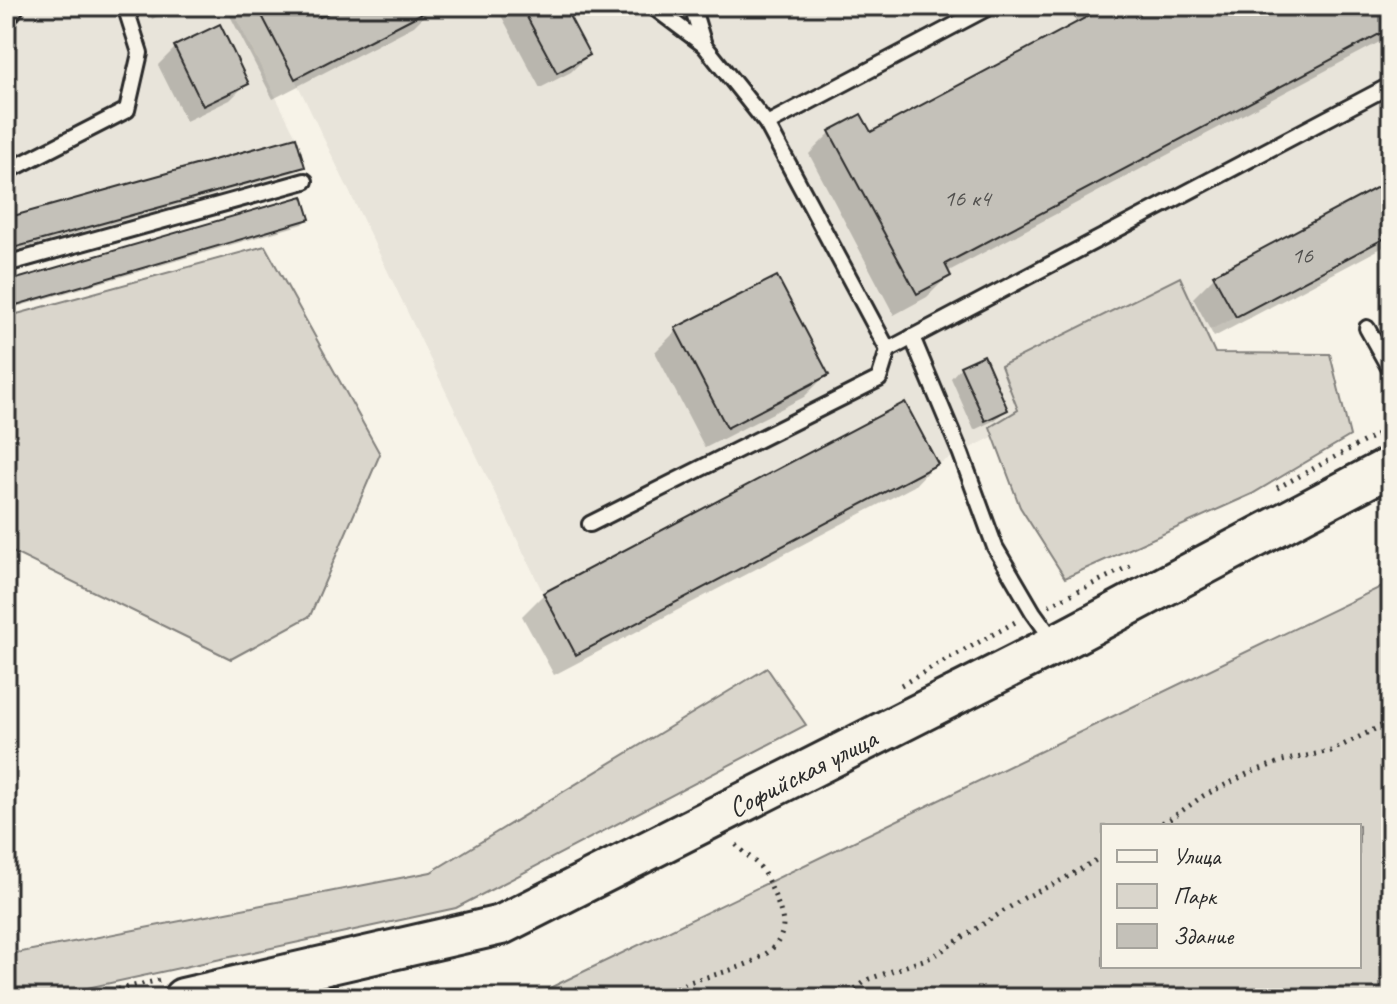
<svg xmlns="http://www.w3.org/2000/svg" width="1397" height="1004" font-family="Caveat,sans-serif">
<style>
.built{fill:#e8e4da}
.green{fill:#dad6cc;stroke:#82807c;stroke-width:2;fill-rule:evenodd}
.shadow{fill:#0003}
.building{fill:#c4c1b9;stroke:#2b2b2b;stroke-width:2}
.lines{fill:none;stroke-linecap:round;stroke-linejoin:round}
.service-casing{stroke:#2b2b2b;stroke-width:20}
.secondary-casing{stroke:#2b2b2b;stroke-width:44}
.path{stroke:#2b2b2b;stroke-width:5;stroke-dasharray:2 6;stroke-linecap:butt}
.service{stroke:#f7f3e8;stroke-width:14}
.secondary{stroke:#f7f3e8;stroke-width:38}
.labels{text-anchor:middle;stroke-width:6;stroke-linejoin:round;paint-order:stroke}
.number-label{font-size:24px;fill:#51504e}
.street-label{font-size:28px;fill:#2b2b2b;stroke:#f7f3e8}
</style>
<rect width="100%" height="100%" fill="#f7f3e8"/>
<filter id="ink" filterUnits="userSpaceOnUse"><feTurbulence type="fractalNoise" baseFrequency=".0125" numOctaves="2"/><feDisplacementMap in="SourceGraphic" scale="16" xChannelSelector="R" yChannelSelector="G"/><feConvolveMatrix kernelMatrix="1 2 1 2 8 2 1 2 1" color-interpolation-filters="sRGB"/></filter>
<g filter="url(#ink)">
<g class="built">
<polygon points="6,6 230,6 296,137 6,218"/>
<polygon points="257,6 1391,6 1391,235 1236,317 938,464 576,655 543,593 295,79"/>
</g>
<g class="green">
<polygon points="265,246 380,454 310,616 231,659 6,549 6,317"/>
<polygon points="1180,277 1215,353 1330,354 1350,436 1252,494 1065,578 1020,507 990,427 1018,410 1001,366"/>
<path d="M1391 582V998H529ZM1103 826H1359V966H1103Z"/>
<polygon points="767,668 806,725 456,908 41,998 6,998 6,955 431,872"/>
</g>
<g class="shadow">
<polygon points="146,6 179,6 152,19"/>
<polygon points="225,6 312,6 319,20 346,6 434,6 414,26 273,99"/>
<polygon points="496,6 562,6 588,55 571,72 540,88"/>
<polygon points="1067,6 1391,6 1391,36 947,272 949,275 927,297 894,315 809,154 831,132 870,134 1077,24"/>
<polygon points="219,26 247,83 230,100 186,121 158,65 175,48"/>
<polygon points="302,166 298,171 6,253 6,221"/>
<polygon points="1391,182 1391,243 1214,337 1193,298 1215,276"/>
<polygon points="308,219 303,224 6,310 6,284"/>
<polygon points="677,330 826,375 804,397 705,448 655,352"/>
<polygon points="961,367 1006,410 995,420 974,430 951,378"/>
<polygon points="935,464 914,486 554,675 522,616 544,594"/>
</g>
<g class="building">
<polygon points="257,6 314,6 320,17 342,6 436,6 295,79"/>
<polygon points="521,6 564,6 590,55 557,73"/>
<polygon points="1100,6 1391,6 1391,28 945,264 951,276 917,294 829,131 861,114 871,132 1102,9"/>
<polygon points="220,24 249,84 203,106 174,46"/>
<polygon points="296,137 305,167 6,250 6,218"/>
<polygon points="1391,180 1391,235 1236,317 1213,275"/>
<polygon points="303,196 310,219 6,308 6,282"/>
<polygon points="777,276 829,375 727,428 675,328"/>
<polygon points="984,355 1008,410 985,421 960,366"/>
<polygon points="905,402 938,464 576,655 543,593"/>
</g>
<g class="lines">
<defs>
<g id="service">
<polyline points="652,6 704,45 767,124"/>
<polyline points="692,6 704,45"/>
<polyline points="991,6 767,124 888,350 1391,85"/>
<polyline points="6,22 17,6"/>
<polyline points="6,172 127,110 140,53 125,6"/>
<polyline points="6,264 305,181"/>
<polyline points="1367,328 1391,371"/>
<polyline points="912,337 961,454 995,547 1033,612 1056,644"/>
<polyline points="590,524 879,379 888,350"/>
</g>
<g id="secondary">
<path id="s1" d="M183 998 501 925 1056 644 1391 466"/>
</g>
</defs>
<use href="#service" class="service-casing"/>
<use href="#secondary" class="secondary-casing"/>
<g class="path">
<polyline points="1277,488 1391,427"/>
<polyline points="1049,605 1134,564"/>
<polyline points="901,685 1019,620"/>
<polyline points="1155,826 1170,819 1203,796 1247,774 1282,761 1331,751 1391,721"/>
<polyline points="79,998 160,980"/>
<path d="M631 998C641 997 653 998 662 996 670 994 677 987 684 984 712 973 783 965 783 924 783 912 767 876 760 867 752 858 741 851 733 841"/>
<polyline points="842,998 869,979 932,957 1024,898 1062,880 1103,856"/>
</g>
<use href="#service" class="service"/>
<use href="#secondary" class="secondary"/>
</g>
</g>
<g class="labels">
<g class="number-label">
<text x="967" y="206">16 к4</text>
<text x="1302" y="263">16</text>
</g>
<g class="street-label">
<text dy="10" stroke="none"><textPath href="#s1" startOffset="664">Софийская улица</textPath></text>
</g>
</g>
<rect width="1397" height="1004" fill="none" stroke="#f7f3e8" stroke-width="32"/>
<rect x="16" y="16" width="1365" height="972" fill="none" stroke="#2b2b2b" stroke-width="3" filter="url(#ink)"/>
<rect x="1101" y="824" width="260" height="144" fill="#f7f3e8" stroke="#a5a39c" stroke-width="2"/>
<rect x="1117" y="850" width="40" height="12" fill="#f7f3e8" stroke="#a5a39c" stroke-width="2"/>
<text x="1173" y="864" font-size="24" fill="#2b2b2b">Улица</text>
<rect x="1117" y="884" width="40" height="24" fill="#dad6cc" stroke="#a5a39c" stroke-width="2"/>
<text x="1173" y="904" font-size="24" fill="#2b2b2b">Парк</text>
<rect x="1117" y="924" width="40" height="24" fill="#c4c1b9" stroke="#a5a39c" stroke-width="2"/>
<text x="1173" y="944" font-size="24" fill="#2b2b2b">Здание</text>
</svg>
